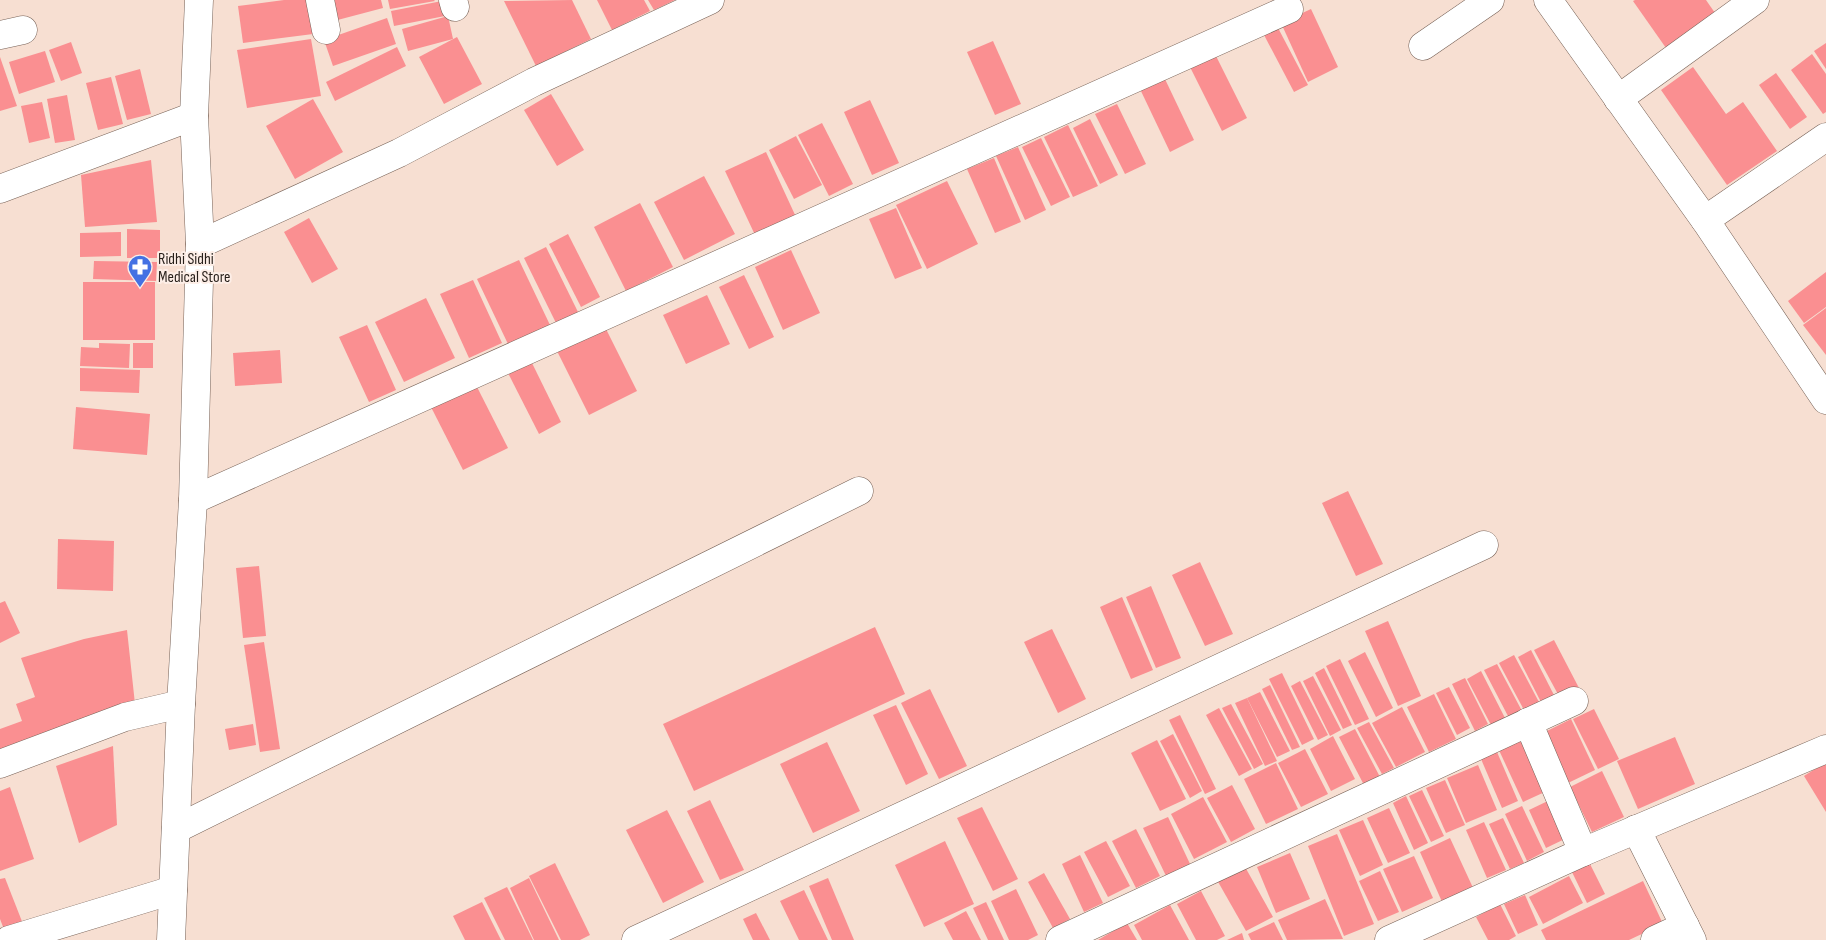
<svg xmlns="http://www.w3.org/2000/svg" width="1826" height="940" font-family="'Sofia Sans Condensed',sans-serif">
<style>
.building{fill:#fa8f91}
.lines{fill:none;stroke-linecap:round;stroke-linejoin:round}
.minor-casing{stroke:#776257;stroke-width:29}
.tertiary-casing{stroke:#776257;stroke-width:29}
.minor{stroke:#fff;stroke-width:28}
.tertiary{stroke:#fff;stroke-width:28}
.labels{text-anchor:middle;stroke-width:4;stroke-linejoin:round;paint-order:stroke}
.poi-label{font-size:16px;fill:#271f1a;stroke:#fdeee7;text-anchor:start}
</style>
<rect width="100%" height="100%" fill="#f7dfd2"/>
<g class="building">
<polygon points="284,0 317,0 321,33 243,43 238,6"/>
<polygon points="324,0 381,0 383,8 330,22"/>
<polygon points="388,0 434,0 435,1 390,9"/>
<polygon points="572,0 591,39 536,66 504,1"/>
<polygon points="597,0 644,0 650,11 612,30"/>
<polygon points="648,0 675,0 654,10"/>
<polygon points="1635,0 1706,0 1715,13 1666,48 1633,1"/>
<polygon points="442,1 445,16 394,26 391,11"/>
<polygon points="1311,9 1338,67 1308,82 1281,23"/>
<polygon points="448,16 453,39 408,51 402,29"/>
<polygon points="387,18 396,44 333,66 324,40"/>
<polygon points="1277,26 1308,85 1294,92 1263,33"/>
<polygon points="457,37 482,84 444,104 419,57"/>
<polygon points="311,39 321,96 247,108 237,50"/>
<polygon points="993,41 1021,104 995,115 967,52"/>
<polygon points="71,42 82,73 61,81 49,50"/>
<polygon points="1826,43 1826,69 1814,51"/>
<polygon points="397,47 406,66 335,101 326,82"/>
<polygon points="45,51 55,82 19,94 9,62"/>
<polygon points="1215,54 1247,118 1222,131 1190,67"/>
<polygon points="1812,54 1826,74 1826,112 1823,114 1791,70"/>
<polygon points="0,57 17,106 0,111"/>
<polygon points="1693,67 1726,114 1743,102 1777,151 1727,185 1661,90"/>
<polygon points="140,69 151,114 127,120 115,76"/>
<polygon points="1776,73 1807,117 1790,129 1759,85"/>
<polygon points="111,77 123,124 98,130 86,83"/>
<polygon points="1164,77 1194,140 1170,152 1140,89"/>
<polygon points="551,94 584,150 557,166 524,110"/>
<polygon points="67,95 75,140 55,143 47,99"/>
<polygon points="313,99 343,152 295,179 266,126"/>
<polygon points="870,100 899,163 872,175 844,112"/>
<polygon points="42,102 50,138 29,143 21,106"/>
<polygon points="1117,104 1146,164 1125,174 1095,114"/>
<polygon points="1090,119 1118,175 1100,184 1073,128"/>
<polygon points="822,123 853,184 829,196 798,135"/>
<polygon points="1068,125 1098,186 1073,197 1044,137"/>
<polygon points="796,136 822,185 794,199 769,150"/>
<polygon points="1041,138 1070,197 1051,206 1022,147"/>
<polygon points="1018,147 1046,210 1025,220 996,156"/>
<polygon points="766,152 796,217 755,235 725,171"/>
<polygon points="994,158 1021,222 995,233 967,169"/>
<polygon points="151,160 157,222 85,227 81,175"/>
<polygon points="704,176 735,234 684,260 654,202"/>
<polygon points="947,181 978,244 927,269 896,205"/>
<polygon points="640,203 673,267 626,291 594,227"/>
<polygon points="896,208 922,268 895,279 869,219"/>
<polygon points="309,218 338,269 312,283 284,232"/>
<polygon points="127,229 160,230 160,258 127,258"/>
<polygon points="121,232 121,256 80,257 80,233"/>
<polygon points="568,234 600,297 581,307 549,244"/>
<polygon points="546,247 579,314 557,325 524,258"/>
<polygon points="791,250 820,313 783,330 755,267"/>
<polygon points="519,260 550,325 508,344 477,279"/>
<polygon points="94,261 157,262 156,281 93,279"/>
<polygon points="1826,272 1826,307 1804,323 1788,301"/>
<polygon points="744,275 774,337 749,349 719,287"/>
<polygon points="473,280 502,343 469,358 440,294"/>
<rect x="83" y="282" width="72" height="58"/>
<polygon points="707,295 730,344 686,364 663,315"/>
<polygon points="426,298 455,358 404,382 375,322"/>
<polygon points="1826,308 1826,355 1803,325"/>
<polygon points="367,325 396,390 369,402 339,337"/>
<polygon points="605,327 637,391 589,415 557,351"/>
<polygon points="99,343 130,344 129,368 80,366 81,347 99,348"/>
<rect x="133" y="343" width="20" height="25"/>
<polygon points="280,350 282,383 235,386 233,353"/>
<polygon points="531,361 561,422 539,434 508,373"/>
<polygon points="80,368 140,370 139,393 80,391"/>
<polygon points="476,385 508,448 463,470 431,407"/>
<polygon points="76,407 150,414 147,455 73,449"/>
<polygon points="1348,491 1383,564 1356,576 1322,503"/>
<polygon points="58,539 114,541 113,591 57,589"/>
<polygon points="1200,562 1233,634 1205,646 1172,575"/>
<polygon points="259,566 266,636 243,638 236,568"/>
<polygon points="1151,586 1181,658 1156,668 1126,597"/>
<polygon points="1122,597 1153,670 1131,679 1100,607"/>
<polygon points="5,601 20,633 0,643 0,603"/>
<polygon points="1388,621 1421,696 1398,706 1365,631"/>
<polygon points="875,627 905,694 694,791 663,724"/>
<polygon points="1052,629 1086,699 1058,713 1024,642"/>
<polygon points="127,630 135,704 0,752 0,729 22,721 16,704 35,697 21,658 84,639"/>
<polygon points="1554,640 1579,688 1560,698 1534,650"/>
<polygon points="264,642 280,749 260,752 244,645"/>
<polygon points="1531,650 1557,701 1544,708 1518,657"/>
<polygon points="1365,652 1393,708 1376,717 1348,661"/>
<polygon points="1514,655 1540,704 1525,712 1499,663"/>
<polygon points="1340,659 1369,719 1355,725 1326,666"/>
<polygon points="1497,664 1522,711 1509,718 1484,670"/>
<polygon points="1324,668 1352,725 1343,729 1315,673"/>
<polygon points="1481,671 1505,718 1491,725 1467,679"/>
<polygon points="1282,673 1314,739 1302,745 1269,679"/>
<polygon points="1313,676 1341,730 1330,736 1303,681"/>
<polygon points="1465,678 1488,724 1475,731 1452,684"/>
<polygon points="1300,681 1328,735 1318,740 1291,686"/>
<polygon points="1270,685 1300,747 1292,750 1262,689"/>
<polygon points="1449,687 1470,728 1457,735 1436,693"/>
<polygon points="930,689 967,766 939,779 901,703"/>
<polygon points="1260,692 1290,751 1277,757 1247,698"/>
<polygon points="1434,694 1456,739 1429,752 1407,707"/>
<polygon points="1247,698 1277,761 1265,766 1235,703"/>
<polygon points="1231,704 1263,764 1254,769 1222,708"/>
<polygon points="896,705 928,774 906,785 873,715"/>
<polygon points="1402,707 1425,752 1396,767 1372,723"/>
<polygon points="1219,708 1252,769 1239,776 1206,715"/>
<polygon points="1594,709 1619,759 1598,769 1573,719"/>
<polygon points="1180,715 1216,789 1205,794 1169,720"/>
<polygon points="1571,719 1595,770 1568,783 1545,732"/>
<polygon points="1369,722 1394,768 1382,774 1357,728"/>
<polygon points="253,724 256,745 229,750 225,729"/>
<polygon points="1355,729 1380,777 1364,785 1339,737"/>
<polygon points="1173,734 1202,791 1190,798 1160,741"/>
<polygon points="1333,736 1355,779 1331,791 1310,749"/>
<polygon points="1521,737 1547,791 1523,802 1498,748"/>
<polygon points="1675,737 1695,784 1638,809 1617,761"/>
<polygon points="1157,740 1186,799 1160,811 1131,753"/>
<polygon points="827,742 860,811 813,833 780,764"/>
<polygon points="113,746 117,825 79,843 56,766"/>
<polygon points="1305,749 1328,794 1301,807 1278,763"/>
<polygon points="1497,752 1518,801 1502,808 1481,759"/>
<polygon points="1826,762 1826,812 1804,776"/>
<polygon points="1276,763 1298,809 1266,824 1244,779"/>
<polygon points="1478,765 1497,810 1466,823 1447,778"/>
<polygon points="1602,771 1624,817 1592,832 1570,787"/>
<polygon points="1445,780 1465,825 1446,833 1426,788"/>
<polygon points="1232,785 1255,829 1231,842 1207,798"/>
<polygon points="10,787 34,859 0,871 0,791"/>
<polygon points="1422,790 1444,836 1431,842 1409,796"/>
<polygon points="1406,796 1428,843 1414,850 1393,803"/>
<polygon points="1203,797 1227,842 1194,859 1171,814"/>
<polygon points="1552,799 1569,837 1546,848 1529,810"/>
<polygon points="710,800 744,870 720,880 687,811"/>
<polygon points="1522,806 1544,852 1527,861 1505,814"/>
<polygon points="982,807 1018,879 993,891 957,818"/>
<polygon points="1389,808 1410,853 1388,863 1367,818"/>
<polygon points="667,810 704,882 663,903 626,830"/>
<polygon points="1168,817 1191,866 1167,878 1143,828"/>
<polygon points="1503,818 1524,863 1510,869 1489,824"/>
<polygon points="1363,820 1383,865 1360,876 1339,830"/>
<polygon points="1484,822 1506,870 1487,878 1466,830"/>
<polygon points="1136,829 1160,876 1136,888 1112,841"/>
<polygon points="1337,834 1374,924 1344,936 1308,846"/>
<polygon points="1450,838 1474,890 1443,904 1420,852"/>
<polygon points="945,841 974,904 924,927 895,865"/>
<polygon points="1106,841 1130,886 1108,897 1084,852"/>
<polygon points="1290,853 1310,899 1276,913 1257,867"/>
<polygon points="1080,855 1103,903 1084,912 1062,864"/>
<polygon points="1414,856 1433,898 1402,912 1383,869"/>
<polygon points="555,863 590,935 580,940 561,940 529,876"/>
<polygon points="1590,864 1605,894 1587,903 1572,872"/>
<polygon points="1244,865 1273,917 1246,931 1217,880"/>
<polygon points="1380,871 1399,912 1378,921 1359,881"/>
<polygon points="1044,873 1070,919 1053,928 1028,882"/>
<polygon points="1569,876 1583,903 1543,924 1529,897"/>
<polygon points="5,878 23,924 5,932 0,919 0,879"/>
<polygon points="529,878 559,940 534,940 510,888"/>
<polygon points="828,878 854,940 832,940 809,886"/>
<polygon points="1643,881 1663,924 1629,940 1546,940 1541,930"/>
<polygon points="507,887 533,940 505,940 484,898"/>
<polygon points="1016,889 1038,935 1028,940 1009,940 991,901"/>
<polygon points="804,890 828,940 799,940 780,901"/>
<polygon points="1201,891 1225,936 1217,940 1196,940 1177,904"/>
<polygon points="1525,895 1538,925 1518,934 1504,904"/>
<polygon points="1325,899 1343,939 1287,940 1278,920"/>
<polygon points="482,902 501,940 465,940 453,916"/>
<polygon points="986,902 1004,940 988,940 973,908"/>
<polygon points="1500,904 1516,936 1509,940 1488,940 1476,917"/>
<polygon points="1170,905 1189,940 1142,940 1134,925"/>
<polygon points="966,911 981,940 953,940 944,923"/>
<polygon points="756,913 770,940 753,940 743,919"/>
<polygon points="1274,922 1283,940 1251,940 1248,934"/>
<polygon points="1127,923 1137,940 1098,940"/>
<polygon points="1242,933 1244,940 1227,940"/>
</g>
<g class="lines">
<defs>
<g id="minor">
<polyline points="320,0 326,30"/>
<polyline points="453,0 455,7"/>
<polyline points="1548,0 1705,220 1826,400"/>
<polyline points="0,35 23,30"/>
<polyline points="1423,46 1490,0"/>
<polyline points="1618,99 1755,0"/>
<polyline points="0,189 194,116"/>
<polyline points="1705,220 1826,137"/>
<polyline points="200,244 399,153 534,82 710,0"/>
<polyline points="193,500 1289,9"/>
<polyline points="1528,722 1583,852"/>
<polyline points="0,764 125,717 181,704"/>
<polyline points="176,829 859,491"/>
<polyline points="1636,829 1692,940"/>
<polyline points="9,940 173,890"/>
<polyline points="636,940 1484,545"/>
<polyline points="1060,940 1574,701"/>
<polyline points="1389,940 1583,852 1826,749"/>
<polyline points="1655,940 1685,926"/>
</g>
<polyline id="tertiary" points="171,940 181,704 193,500 200,244 194,116 199,0"/>
</defs>
<use href="#minor" class="minor-casing"/>
<use href="#tertiary" class="tertiary-casing"/>
<use href="#minor" class="minor"/>
<use href="#tertiary" class="tertiary"/>
</g>
<defs>
<symbol id="pharmacy-pin" viewBox="-11 -11 22 30"><path d="M0 17L-7.5 6A9.5 9.5 0 1 1 7.5 6Z" fill="#4471e3" stroke="#fdeee7"/><path d="M-2-6h4v4h4v4h-4v4h-4v-4h-4v-4h4Z" fill="#fff"/></symbol>
</defs>
<g fill-rule="evenodd">
<use href="#pharmacy-pin" x="126" y="253" width="28" height="38"/>
</g>
<g class="labels">
<g class="poi-label">
<text x="158" y="264">Ridhi Sidhi<tspan x="158" dy="18">Medical Store</tspan></text>
</g>
</g>
</svg>
